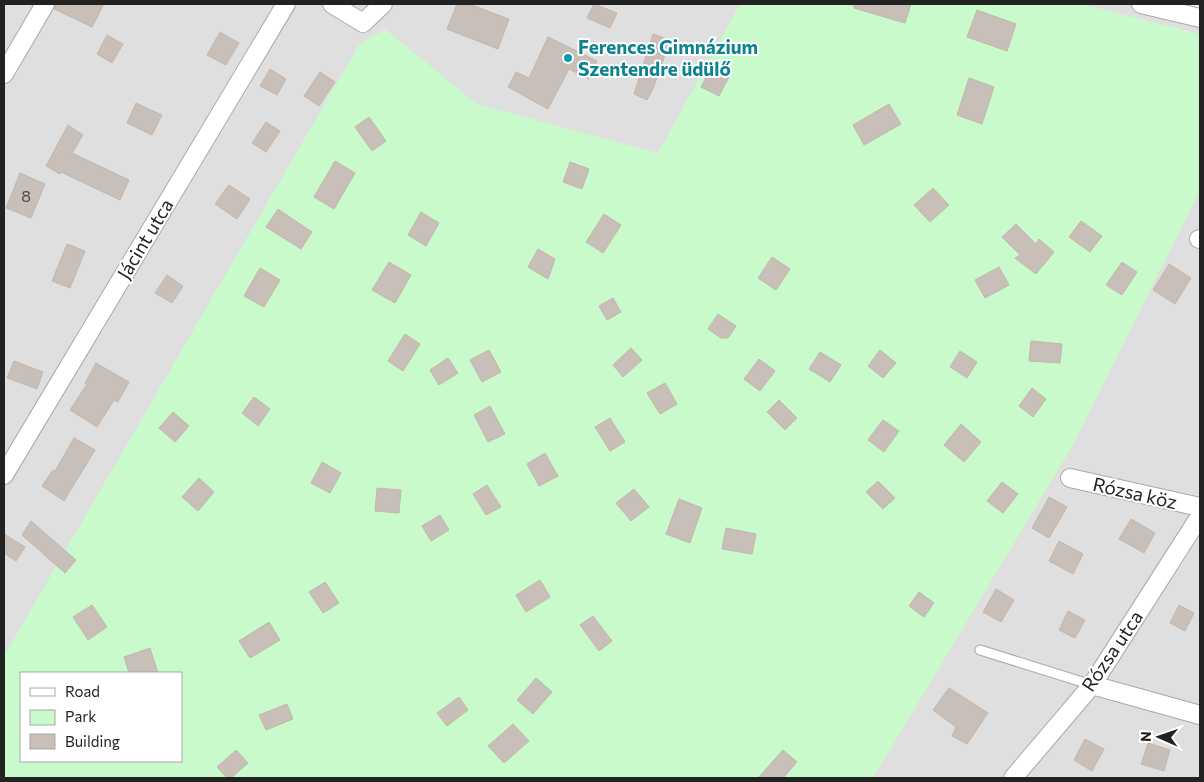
<svg xmlns="http://www.w3.org/2000/svg" width="1204" height="782" font-family="Commissioner,sans-serif">
<style>
.residential{fill:#e0dfdf;fill-rule:evenodd}
.park{fill:#c8facc;fill-rule:evenodd}
.building{fill:#c7bfb8;stroke:#c4b6ab}
.lines{fill:none;stroke-linecap:round;stroke-linejoin:round}
.service-casing{stroke:#a9a9a9;stroke-width:11}
.minor-casing{stroke:#a9a9a9;stroke-width:20}
.service{stroke:#fff;stroke-width:9}
.minor{stroke:#fff;stroke-width:18}
.culture-dot{fill:#0f9aa8;stroke:#fff;stroke-width:2}
.labels{text-anchor:middle;stroke-width:4;stroke-linejoin:round;paint-order:stroke}
.number-label{font-size:16px;fill:#4b4948}
.culture-label{font-size:19px;font-weight:bold;fill:#0d838f;stroke:#fff;text-anchor:start}
.street-label{font-size:19px;fill:#222;stroke:#fff}
</style>
<rect width="100%" height="100%" fill="#f2efe9"/>
<path class="residential" d="M4 4H1168L1200 12V778H4ZM21 673H181V761H21Z"/>
<path class="park" d="M740 4H1081L1200 34V190L1070 450 873 778H4V656L359 45 385 29 477 104 658 153ZM21 673H181V761H21Z"/>
<g class="building">
<polygon points="56,4 104,4 92,27 54,9"/>
<polygon points="457,4 469,4 509,19 498,49 447,29"/>
<polygon points="594,4 617,13 610,28 587,18"/>
<polygon points="854,4 911,4 905,23 854,8"/>
<polygon points="977,10 1016,24 1007,51 967,37"/>
<polygon points="220,32 239,43 226,65 207,55"/>
<polygon points="653,34 670,40 653,89 647,100 634,94"/>
<polygon points="107,35 123,44 112,63 97,54"/>
<polygon points="548,37 597,61 589,79 569,69 548,109 508,87 516,72 529,78"/>
<polygon points="711,68 729,77 719,96 701,87"/>
<polygon points="270,69 286,79 277,95 260,86"/>
<polygon points="320,72 335,82 319,106 304,96"/>
<polygon points="969,78 994,87 982,124 957,115"/>
<polygon points="136,103 162,115 152,135 127,123"/>
<polygon points="889,104 901,124 864,145 853,125"/>
<polygon points="369,117 386,141 372,151 355,127"/>
<polygon points="266,122 280,131 266,152 252,143"/>
<polygon points="68,125 83,135 72,153 129,180 120,200 61,172 60,174 46,166"/>
<polygon points="335,161 355,173 334,209 314,197"/>
<polygon points="570,162 589,169 582,189 563,182"/>
<polygon points="20,173 45,184 31,218 6,208"/>
<polygon points="229,185 250,199 237,219 215,204"/>
<polygon points="933,188 949,205 930,222 914,205"/>
<polygon points="278,209 312,232 301,249 266,227"/>
<polygon points="421,212 439,223 426,246 408,235"/>
<polygon points="604,214 621,225 603,253 586,242"/>
<polygon points="1081,221 1102,236 1090,252 1069,237"/>
<polygon points="1016,224 1036,244 1039,239 1054,252 1036,274 1015,258 1020,255 1002,237"/>
<polygon points="67,244 85,251 70,288 52,281"/>
<polygon points="538,249 555,259 548,279 528,267"/>
<polygon points="772,257 790,269 776,290 758,278"/>
<polygon points="389,262 411,275 395,303 372,290"/>
<polygon points="1122,262 1137,272 1122,295 1106,285"/>
<polygon points="1169,264 1191,278 1175,304 1153,290"/>
<polygon points="999,267 1009,285 985,298 975,280"/>
<polygon points="260,268 280,280 264,307 244,296"/>
<polygon points="167,275 183,286 172,303 155,293"/>
<polygon points="613,298 621,312 607,320 599,306"/>
<polygon points="718,314 736,326 728,338 721,338 708,329"/>
<polygon points="405,334 420,344 403,371 388,361"/>
<polygon points="1031,341 1062,344 1060,363 1029,361"/>
<polygon points="631,348 642,360 623,377 613,365"/>
<polygon points="489,350 501,372 482,382 470,360"/>
<polygon points="880,350 896,363 883,378 868,366"/>
<polygon points="960,351 977,362 967,378 950,367"/>
<polygon points="820,352 841,365 830,382 809,369"/>
<polygon points="448,358 458,373 439,385 430,370"/>
<polygon points="759,359 775,371 760,391 744,379"/>
<polygon points="14,361 43,372 37,389 7,378"/>
<polygon points="96,363 129,382 118,402 114,400 97,427 70,410 87,384 85,383"/>
<polygon points="665,383 677,404 660,414 647,393"/>
<polygon points="1032,388 1046,399 1033,417 1019,406"/>
<polygon points="254,397 270,409 258,426 242,413"/>
<polygon points="779,400 797,418 785,430 767,412"/>
<polygon points="490,406 505,434 488,442 474,415"/>
<polygon points="173,412 189,426 175,442 159,428"/>
<polygon points="610,418 625,442 610,451 595,427"/>
<polygon points="883,420 899,431 884,452 868,440"/>
<polygon points="961,424 981,442 964,462 944,445"/>
<polygon points="74,438 95,450 64,501 42,486 53,470 55,471"/>
<polygon points="545,453 558,476 539,486 527,464"/>
<polygon points="322,462 341,473 330,493 311,483"/>
<polygon points="199,478 214,492 198,511 182,497"/>
<polygon points="878,481 895,498 883,509 866,492"/>
<polygon points="1002,482 1018,494 1003,513 987,501"/>
<polygon points="487,485 501,507 486,515 473,494"/>
<polygon points="377,488 401,490 399,513 375,511"/>
<polygon points="634,489 649,507 631,521 616,503"/>
<polygon points="1049,497 1067,507 1049,538 1032,528"/>
<polygon points="679,499 702,508 690,543 666,534"/>
<polygon points="440,515 449,530 431,541 422,526"/>
<polygon points="1131,519 1155,533 1144,553 1119,539"/>
<polygon points="31,521 76,560 65,573 22,535"/>
<polygon points="726,528 756,534 752,554 722,549"/>
<polygon points="4,534 25,547 16,561 4,553"/>
<polygon points="1059,541 1083,554 1073,574 1049,561"/>
<polygon points="540,580 550,597 526,612 516,595"/>
<polygon points="325,582 339,603 323,613 309,592"/>
<polygon points="996,589 1014,600 1001,622 983,612"/>
<polygon points="919,592 934,603 924,617 909,606"/>
<polygon points="92,605 107,627 88,640 73,617"/>
<polygon points="1179,605 1194,613 1185,631 1170,623"/>
<polygon points="1068,611 1085,620 1075,638 1059,630"/>
<polygon points="593,616 612,641 599,651 580,625"/>
<polygon points="269,622 280,640 250,658 239,641"/>
<polygon points="150,648 158,673 129,673 124,657"/>
<polygon points="536,678 552,692 533,714 517,700"/>
<polygon points="949,688 988,713 967,744 952,736 956,727 933,710"/>
<polygon points="459,697 468,710 447,726 437,713"/>
<polygon points="287,704 293,719 266,730 259,715"/>
<polygon points="513,724 529,741 504,763 488,746"/>
<polygon points="1085,739 1104,749 1092,771 1074,760"/>
<polygon points="1148,743 1170,750 1164,771 1141,764"/>
<polygon points="236,750 248,763 231,778 227,778 217,767"/>
<polygon points="783,750 797,762 783,778 758,778"/>
</g>
<g class="lines">
<defs>
<polyline id="service" points="980,650 1092,685"/>
<g id="minor">
<polyline points="332,4 363,23 383,4"/>
<polyline points="1141,4 1200,18"/>
<polyline points="4,74 45,4"/>
<polyline points="1199,239 1200,239"/>
<polyline points="4,475 286,4"/>
<polyline points="1070,478 1200,507"/>
<polyline points="1092,685 1200,715"/>
<polyline points="1013,778 1092,685 1200,516"/>
</g>
</defs>
<use href="#service" class="service-casing"/>
<use href="#minor" class="minor-casing"/>
<use href="#service" class="service"/>
<use href="#minor" class="minor"/>
</g>
<circle class="culture-dot" cx="568" cy="58" r="5"/>
<g class="labels">
<g class="number-label">
<text x="26" y="202">8</text>
</g>
<g class="culture-label">
<text x="578" y="54">Ferences Gimnázium<tspan x="578" dy="22">Szentendre üdülő</tspan></text>
</g>
<g class="street-label">
<text transform="translate(145 239) rotate(-59)" y="7">Jácint utca</text>
<text transform="translate(1135 493) rotate(13)" y="7">Rózsa köz</text>
<text transform="translate(1112 651) rotate(-56)" y="7">Rózsa utca</text>
</g>
</g>
<rect width="1204" height="782" fill="none" stroke="#222222" stroke-width="10"/>
<rect x="20" y="672" width="162" height="90" fill="#ffffff" stroke="#a7a7a7"/>
<rect x="30" y="688" width="25" height="8" fill="#ffffff" stroke="#a7a7a7"/>
<text x="65" y="697" font-size="15" fill="#222222">Road</text>
<rect x="30" y="710" width="25" height="15" fill="#c8facc" stroke="#a7a7a7"/>
<text x="65" y="722" font-size="15" fill="#222222">Park</text>
<rect x="30" y="734" width="25" height="15" fill="#c7bfb8" stroke="#a7a7a7"/>
<text x="65" y="747" font-size="15" fill="#222222">Building</text>
<g transform="translate(1159 737) rotate(272)" stroke="#ffffff" stroke-width="4" paint-order="stroke">
<path d="M0-4L9 19L0 12L-9 19Z" fill="#222222"/>
<text y="-8" font-size="14" font-weight="bold" text-anchor="middle" fill="#222222">N</text>
</g>
</svg>
